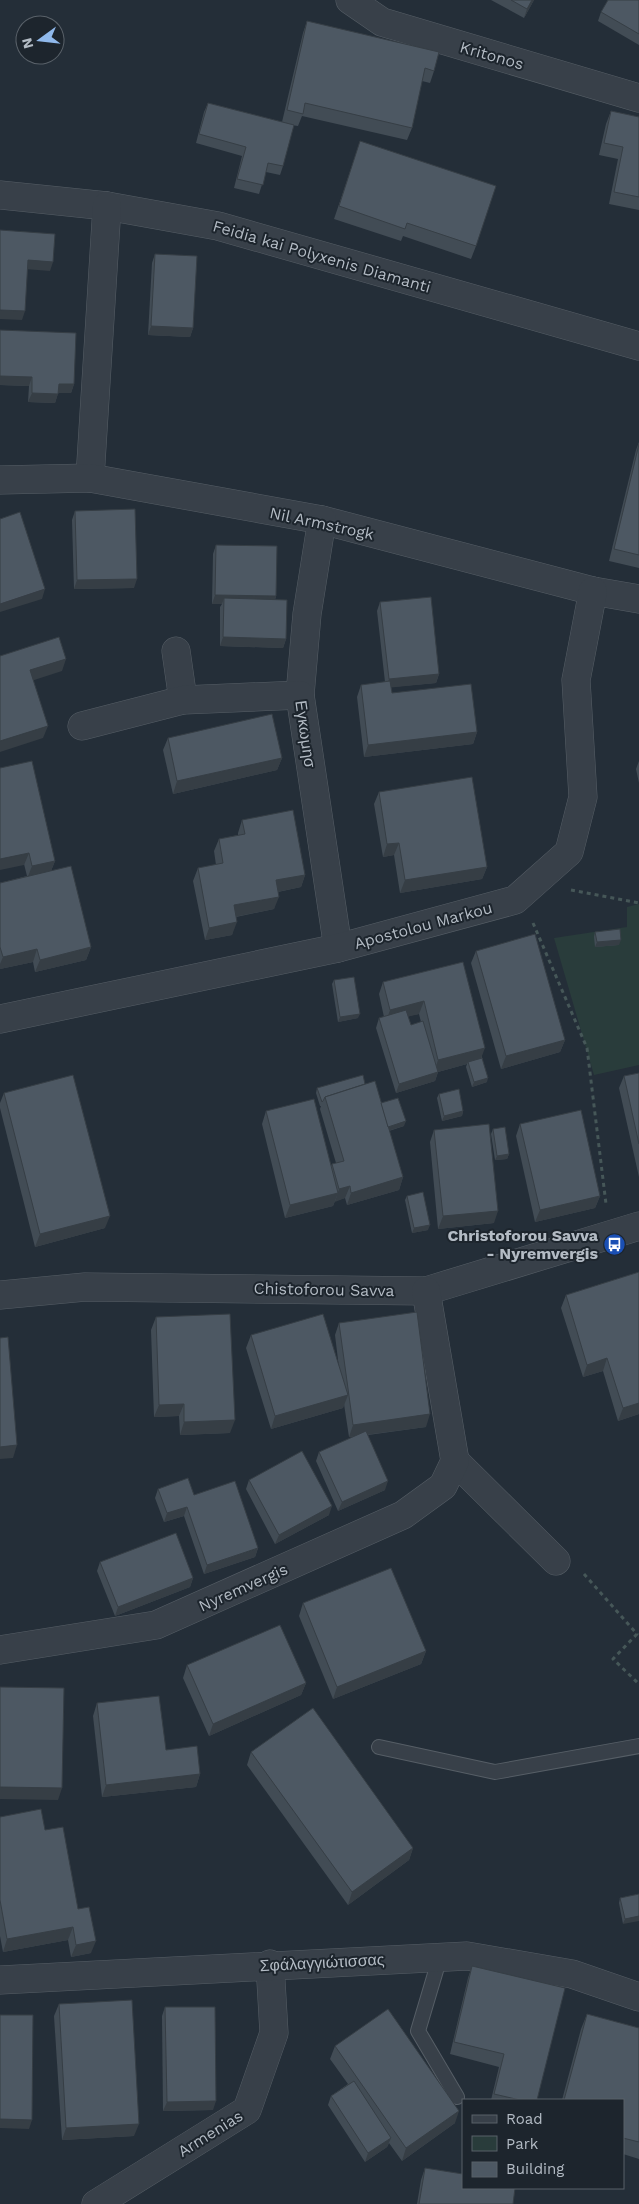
<svg xmlns="http://www.w3.org/2000/svg" width="639" height="2204" font-family="'Work Sans',sans-serif">
<style>
.green{fill:#293c3b}
.lines{fill:none;stroke-linecap:round;stroke-linejoin:round}
.service-casing{stroke:#565e66;stroke-width:16}
.minor-casing{stroke:#565e66;stroke-width:29}
.tertiary-casing{stroke:#565e66;stroke-width:29}
.path{stroke:#465758;stroke-width:3;stroke-dasharray:4 4;stroke-linecap:butt}
.service{stroke:#384049;stroke-width:14}
.minor{stroke:#384049;stroke-width:28}
.tertiary{stroke:#384049;stroke-width:28}
.wall{fill:#424c55;fill-rule:evenodd}
.shaded-wall{fill:#363e45}
.building{fill:#4d5863;stroke:#363e45}
.labels{text-anchor:middle;stroke-width:4;stroke-linejoin:round;paint-order:stroke}
.street-label{font-size:16px;fill:#b3bbc4;stroke:#1d252d}
.poi-label{font-size:16px;font-weight:bold;fill:#b3bbc4;stroke:#1d252d;text-anchor:end}
</style>
<rect width="100%" height="100%" fill="#242e38"/>
<polygon class="green" points="639,904 639,1065 594,1075 554,938 627,927 627,907"/>
<g class="lines">
<defs>
<g id="service">
<polyline points="379,1747 495,1772 639,1746"/>
<polyline points="440,1957 418,2031 457,2097"/>
</g>
<g id="minor">
<polyline points="350,0 382,22 639,98"/>
<polyline points="0,195 107,206 218,226 639,346"/>
<polyline points="90,478 107,206"/>
<polyline points="0,480 90,478 322,520 593,591 639,599"/>
<polyline points="322,520 307,614 300,695 338,948"/>
<polyline points="176,651 183,700"/>
<polyline points="82,726 183,700 300,695"/>
<polyline points="0,1019 338,948 515,900 569,852 583,797 576,680 593,591"/>
<polyline points="0,1295 85,1287 426,1291 639,1226"/>
<polyline points="455,1461 556,1561"/>
<polyline points="0,1650 156,1625 403,1515 443,1486 455,1461 426,1291"/>
<polyline points="96,2204 247,2110 274,2033 270,1964"/>
</g>
<polyline id="tertiary" points="0,1980 467,1956 572,1974 639,1997"/>
</defs>
<use href="#service" class="service-casing"/>
<use href="#minor" class="minor-casing"/>
<use href="#tertiary" class="tertiary-casing"/>
<g class="path">
<polyline points="571,890 639,903"/>
<polyline points="533,923 587,1048 606,1204"/>
<polyline points="584,1574 637,1634 613,1659 639,1684"/>
</g>
<use href="#service" class="service"/>
<use href="#minor" class="minor"/>
<use href="#tertiary" class="tertiary"/>
</g>
<g class="wall">
<polygon points="491,0 534,0 524,18"/>
<polygon points="639,0 639,45 598,21 601,12"/>
<polygon points="307,21 434,71 430,83 422,81 412,128 407,140 302,116 298,126 291,125 283,166 280,175 266,172 259,194 234,188 242,156 196,143 204,112 208,103 282,122 303,33"/>
<polygon points="611,111 639,117 639,210 609,204 618,159 599,155 606,124"/>
<polygon points="356,154 476,246 471,259 403,236 401,241 334,219"/>
<polygon points="155,254 193,328 190,337 148,335 152,263"/>
<polygon points="0,330 74,384 71,393 58,393 55,403 28,402 29,386 0,385"/>
<polygon points="639,442 639,568 609,561 636,450"/>
<polygon points="75,511 134,588 74,589 72,520"/>
<polygon points="216,545 276,596 275,600 286,639 283,648 220,646 220,607 222,604 212,604 213,554"/>
<polygon points="380,602 439,674 436,683 391,687 392,693 477,732 473,744 364,757 357,697 361,685 385,682 377,611"/>
<polygon points="168,738 282,758 277,770 173,794 163,750"/>
<polygon points="639,761 639,783 636,769"/>
<polygon points="0,768 55,861 51,871 91,947 86,960 35,972 33,962 0,969 0,883 27,876"/>
<polygon points="379,792 487,867 482,879 400,893 394,855 383,857 374,804"/>
<polygon points="242,820 305,875 301,887 278,892 274,909 236,917 232,935 205,940 193,881 198,868 216,865 214,851 219,839 238,835 238,833"/>
<polygon points="595,932 619,945 595,947 594,937"/>
<polygon points="476,951 565,1040 560,1052 501,1069 471,963"/>
<path d="M463 962 487 1082 472 1087 466 1067 467 1064 438 1072 435 1081 396 1093 376 1028 379 1018 384 1017 379 994 383 982ZM419 1014 421 1022 411 1025 408 1016Z"/>
<polygon points="334,980 358,1018 338,1022 332,984"/>
<polygon points="639,1073 639,1177 619,1088 624,1076"/>
<polygon points="365,1084 381,1103 404,1126 389,1131 403,1177 399,1190 347,1205 345,1198 335,1201 333,1206 285,1218 262,1124 266,1111 331,1166 332,1164 336,1163 320,1109 321,1106 320,1106 316,1093 317,1088"/>
<polygon points="4,1093 105,1228 35,1247 0,1108 0,1103"/>
<polygon points="439,1094 463,1111 462,1116 442,1121 437,1098"/>
<polygon points="520,1124 600,1196 595,1208 535,1222 516,1136"/>
<polygon points="493,1129 509,1154 507,1159 495,1160 491,1134"/>
<polygon points="434,1130 494,1223 438,1229 430,1142"/>
<polygon points="407,1196 428,1230 412,1233 405,1200"/>
<polygon points="639,1272 639,1414 618,1421 603,1371 583,1377 561,1308 566,1295"/>
<polygon points="156,1317 230,1433 180,1435 179,1416 154,1417 151,1330"/>
<polygon points="339,1323 426,1427 368,1435 385,1490 338,1511 316,1461 319,1452 354,1437 349,1437 344,1404 343,1408 271,1429 246,1348 251,1335 339,1368 335,1335"/>
<polygon points="249,1480 329,1515 275,1544 246,1489"/>
<polygon points="158,1489 194,1495 258,1548 255,1557 204,1574 184,1516 164,1522 155,1498"/>
<polygon points="100,1562 193,1578 190,1587 115,1616 97,1571"/>
<polygon points="303,1603 426,1651 421,1664 333,1699 299,1616"/>
<polygon points="187,1665 306,1683 301,1695 209,1736 183,1678"/>
<polygon points="97,1703 166,1750 200,1774 196,1787 102,1797 93,1716"/>
<polygon points="251,1752 413,1848 409,1860 348,1905 247,1765"/>
<polygon points="0,1817 45,1830 78,1909 91,1953 71,1957 68,1940 3,1952 0,1936"/>
<polygon points="639,1894 623,1924 619,1903 620,1898"/>
<polygon points="472,1966 537,2100 491,2100 499,2067 450,2054 468,1978"/>
<polygon points="59,2004 134,2136 62,2140 54,2016"/>
<polygon points="165,2007 213,2110 163,2111 162,2016"/>
<polygon points="587,2014 639,2028 639,2159 623,2154 623,2100 562,2100 581,2029"/>
<polygon points="335,2046 455,2123 402,2161 389,2143 387,2147 365,2162 328,2105 331,2096 348,2084 330,2059"/>
<polygon points="425,2168 513,2204 417,2204 421,2180"/>
</g>
<g class="shaded-wall">
<polygon points="532,0 534,0 524,18 527,9"/>
<polygon points="28,260 53,262 50,271 25,269"/>
<polygon points="0,310 25,311 22,320 0,319"/>
<polygon points="151,326 193,328 190,337 148,335"/>
<polygon points="0,376 32,377 29,386 0,385"/>
<polygon points="59,384 74,384 71,393 55,393"/>
<polygon points="32,393 58,394 55,403 28,402"/>
<polygon points="137,579 134,588 74,589 77,580"/>
<polygon points="45,589 42,599 0,612 0,604"/>
<polygon points="215,595 276,596 273,605 224,598 222,604 212,604"/>
<polygon points="223,637 286,639 283,648 220,646"/>
<polygon points="66,659 62,671 25,683 30,670"/>
<polygon points="439,674 436,683 386,688 389,679"/>
<polygon points="48,726 43,738 0,752 0,741"/>
<polygon points="477,732 473,744 364,757 368,745"/>
<polygon points="282,758 277,770 173,794 177,781"/>
<polygon points="399,843 394,855 383,857 387,844"/>
<polygon points="29,853 24,865 0,870 0,859"/>
<polygon points="55,861 50,873 27,879 32,866"/>
<polygon points="487,867 482,879 400,893 405,880"/>
<polygon points="305,875 301,887 272,893 276,880"/>
<polygon points="279,897 274,909 229,918 234,905"/>
<polygon points="237,922 232,935 205,940 209,928"/>
<polygon points="621,940 619,945 595,947 597,942"/>
<polygon points="91,947 86,960 35,972 40,960"/>
<polygon points="37,949 33,962 0,969 0,964 3,957"/>
<polygon points="424,1001 419,1014 386,1022 390,1010"/>
<polygon points="360,1014 358,1018 338,1022 340,1017"/>
<polygon points="565,1040 560,1052 501,1069 506,1056"/>
<polygon points="485,1048 480,1061 468,1062 467,1064 434,1073 438,1060"/>
<polygon points="438,1072 435,1081 396,1093 399,1084"/>
<polygon points="488,1078 487,1082 472,1087 474,1082"/>
<polygon points="463,1111 462,1116 442,1121 444,1116"/>
<polygon points="406,1121 404,1126 384,1132 386,1128"/>
<polygon points="509,1154 507,1159 495,1160 497,1156"/>
<polygon points="403,1177 399,1190 347,1205 351,1193"/>
<polygon points="350,1186 345,1198 335,1202 339,1189"/>
<polygon points="338,1193 333,1206 285,1218 290,1205"/>
<polygon points="600,1196 595,1208 535,1222 540,1210"/>
<polygon points="498,1211 494,1223 438,1229 443,1216"/>
<polygon points="110,1216 105,1228 35,1247 40,1234"/>
<polygon points="430,1225 428,1230 412,1233 414,1228"/>
<polygon points="607,1358 603,1371 583,1377 587,1365"/>
<polygon points="348,1395 343,1408 271,1429 275,1416"/>
<polygon points="639,1403 639,1414 618,1421 623,1408"/>
<polygon points="184,1404 179,1416 154,1417 159,1405"/>
<polygon points="430,1414 426,1427 349,1437 353,1425"/>
<polygon points="235,1420 230,1433 180,1435 184,1422"/>
<polygon points="17,1445 13,1458 0,1459 0,1447"/>
<polygon points="388,1481 385,1490 338,1511 342,1502"/>
<polygon points="332,1506 329,1515 275,1544 279,1535"/>
<polygon points="187,1507 184,1516 164,1522 167,1513"/>
<polygon points="258,1548 255,1557 204,1574 207,1565"/>
<polygon points="193,1578 190,1587 115,1616 118,1607"/>
<polygon points="426,1651 421,1664 333,1699 337,1687"/>
<polygon points="306,1683 301,1695 209,1736 213,1724"/>
<polygon points="200,1774 196,1787 102,1797 106,1785"/>
<polygon points="0,1787 62,1788 58,1800 0,1799"/>
<polygon points="413,1848 409,1860 348,1905 352,1892"/>
<polygon points="639,1916 639,1921 623,1924 625,1919"/>
<polygon points="73,1927 68,1940 3,1952 7,1939"/>
<polygon points="96,1941 91,1953 71,1957 76,1945"/>
<polygon points="216,2101 213,2110 163,2111 167,2102"/>
<polygon points="459,2111 455,2123 402,2161 406,2148"/>
<polygon points="0,2119 32,2120 29,2129 0,2128"/>
<polygon points="139,2124 134,2136 62,2140 66,2128"/>
<polygon points="391,2138 387,2147 365,2162 368,2153"/>
</g>
<g class="building">
<polygon points="511,0 532,0 527,9"/>
<polygon points="608,0 639,0 639,34 601,12"/>
<polygon points="307,21 439,52 434,71 425,68 412,128 305,103 303,114 287,110"/>
<polygon points="208,103 294,125 283,166 268,163 263,185 237,179 246,147 199,134"/>
<polygon points="611,111 639,117 639,197 614,192 623,147 604,143"/>
<polygon points="360,141 496,186 476,246 407,223 405,229 339,206"/>
<polygon points="0,230 55,234 53,262 28,260 25,311 0,310"/>
<polygon points="155,254 197,256 193,328 151,326"/>
<polygon points="0,330 76,333 74,384 59,384 58,394 32,393 32,377 0,376"/>
<polygon points="639,444 639,555 614,549"/>
<polygon points="135,509 137,579 77,580 75,511"/>
<polygon points="20,512 45,589 0,604 0,519"/>
<polygon points="216,545 277,546 276,596 215,595"/>
<polygon points="431,597 439,674 389,679 380,602"/>
<polygon points="224,598 287,600 286,639 223,637"/>
<polygon points="59,637 66,659 30,670 48,726 0,741 0,656"/>
<polygon points="390,681 392,693 471,684 477,732 368,745 361,685"/>
<polygon points="272,714 282,758 177,781 168,738"/>
<polygon points="32,761 55,861 32,866 29,853 0,859 0,768"/>
<polygon points="472,777 487,867 405,880 399,843 387,844 379,792"/>
<polygon points="293,810 305,875 276,880 279,897 234,905 237,922 209,928 198,868 223,863 219,839 245,834 242,820"/>
<polygon points="71,866 91,947 40,960 37,949 3,957 0,947 0,883"/>
<polygon points="620,929 621,940 597,942 595,932"/>
<polygon points="535,934 565,1040 506,1056 476,951"/>
<polygon points="463,962 485,1048 438,1060 424,1001 390,1010 383,982"/>
<polygon points="354,977 360,1014 340,1017 334,980"/>
<polygon points="406,1010 411,1025 423,1021 438,1072 399,1084 379,1018"/>
<polygon points="482,1058 488,1078 474,1082 468,1062"/>
<polygon points="639,1073 639,1144 624,1076"/>
<polygon points="73,1075 110,1216 40,1234 4,1093"/>
<polygon points="363,1075 365,1084 325,1097 323,1101 322,1102 317,1088"/>
<polygon points="375,1081 403,1177 351,1193 350,1186 339,1189 332,1164 344,1161 325,1097"/>
<polygon points="459,1089 463,1111 444,1116 439,1094"/>
<polygon points="398,1098 406,1121 388,1127 381,1103"/>
<polygon points="314,1099 338,1193 290,1205 266,1111"/>
<polygon points="581,1110 600,1196 540,1210 520,1124"/>
<polygon points="489,1124 498,1211 443,1216 434,1130"/>
<polygon points="505,1127 509,1154 497,1156 493,1129"/>
<polygon points="423,1192 430,1225 414,1228 407,1196"/>
<polygon points="639,1272 639,1403 623,1408 607,1358 587,1365 566,1295"/>
<polygon points="417,1312 430,1414 353,1425 339,1323"/>
<polygon points="230,1314 235,1420 184,1422 184,1404 159,1405 156,1317"/>
<polygon points="323,1314 348,1395 275,1416 251,1335"/>
<polygon points="8,1337 17,1445 0,1447 0,1338"/>
<polygon points="366,1431 388,1481 342,1502 319,1452"/>
<polygon points="302,1451 332,1506 279,1535 249,1480"/>
<polygon points="188,1478 194,1495 235,1481 258,1548 207,1565 187,1507 167,1513 158,1489"/>
<polygon points="176,1533 193,1578 118,1607 100,1562"/>
<polygon points="391,1568 426,1651 337,1687 303,1603"/>
<polygon points="280,1625 306,1683 213,1724 187,1665"/>
<polygon points="0,1687 64,1688 62,1788 0,1787"/>
<polygon points="159,1696 166,1750 197,1746 200,1774 106,1785 97,1703"/>
<polygon points="313,1708 413,1848 352,1892 251,1752"/>
<polygon points="41,1809 45,1830 63,1827 78,1909 89,1907 96,1941 76,1945 73,1927 7,1939 0,1900 0,1817"/>
<polygon points="639,1894 639,1916 625,1919 620,1898"/>
<polygon points="472,1966 565,1988 537,2100 520,2100 494,2094 504,2054 454,2042"/>
<polygon points="132,2000 139,2124 66,2128 59,2004"/>
<polygon points="165,2007 215,2007 216,2101 167,2102"/>
<polygon points="388,2009 459,2111 406,2148 335,2046"/>
<polygon points="587,2014 639,2028 639,2142 623,2138 623,2100 564,2100"/>
<polygon points="0,2015 33,2015 32,2120 0,2119"/>
<polygon points="354,2081 391,2138 368,2153 331,2096"/>
<polygon points="425,2168 463,2174 463,2188 515,2188 513,2204 419,2204"/>
</g>
<defs>
<symbol id="bus-disc" viewBox="-11 -11 22 22"><circle r="9.5" fill="#1a4fb4" stroke="#1d252d"/><path d="M-5-6H5V4H4V6H2V4H-2V6H-4V4H-5ZM-3.5-4V0h7V-4ZM-3.5 1.2v1.5H-2V1.2ZM2 1.2v1.5H3.5V1.2Z" fill="#fff"/></symbol>
</defs>
<g fill-rule="evenodd">
<use href="#bus-disc" x="602" y="1232" width="25" height="25"/>
</g>
<g class="labels">
<g class="street-label">
<text transform="translate(492 55) rotate(16)" y="6">Kritonos</text>
<text transform="translate(322 256) rotate(16)" y="6">Feidia kai Polyxenis Diamanti</text>
<text transform="translate(322 523) rotate(12)" y="6">Nil Armstrogk</text>
<text transform="translate(306 734) rotate(82)" y="6">Εγκωμησ</text>
<text transform="translate(423 925) rotate(-15)" y="6">Apostolou Markou</text>
<text transform="translate(324 1289) rotate(1)" y="6">Chistoforou Savva</text>
<text transform="translate(243 1587) rotate(-24)" y="6">Nyremvergis</text>
<text transform="translate(322 1962) rotate(-3)" y="6">Σφάλαγγιώτισσας</text>
<text transform="translate(210 2133) rotate(-32)" y="6">Armenias</text>
</g>
<g class="poi-label">
<text x="598" y="1241">Christoforou Savva<tspan x="598" dy="18">- Nyremvergis</tspan></text>
</g>
</g>
<rect x="462" y="2099" width="162" height="90" fill="#1d252d" stroke="#596169"/>
<rect x="472" y="2115" width="25" height="8" fill="#384049" stroke="#596169"/>
<text x="506" y="2124" font-size="15" fill="#b3bbc4">Road</text>
<rect x="472" y="2136" width="25" height="15" fill="#293c3b" stroke="#596169"/>
<text x="506" y="2149" font-size="15" fill="#b3bbc4">Park</text>
<rect x="472" y="2162" width="25" height="15" fill="#4d5863" stroke="#596169"/>
<text x="506" y="2174" font-size="15" fill="#b3bbc4">Building</text>
<g transform="translate(40 40) rotate(255)"><circle r="24" fill="#1d252d" stroke="#596169"/>
<path d="M0-4L9 19L0 12L-9 19Z" fill="#90b9ec"/>
<text y="-8" font-size="14" font-weight="bold" text-anchor="middle" fill="#b3bbc4">N</text>
</g>
</svg>
